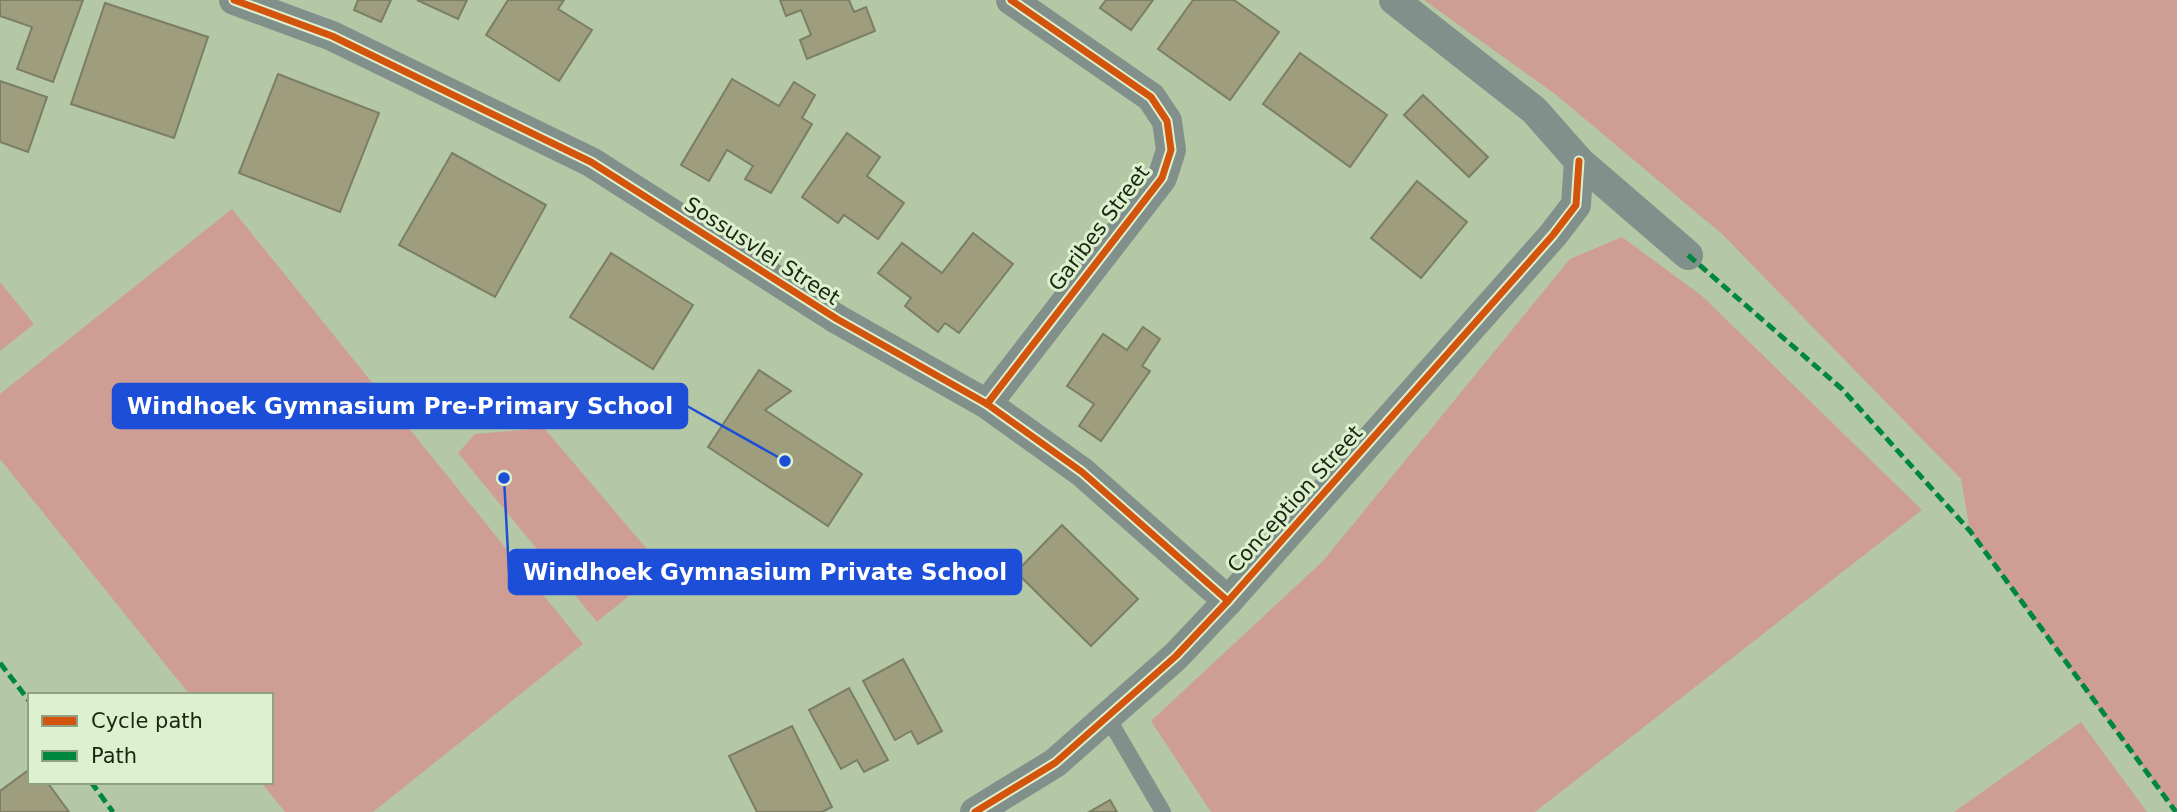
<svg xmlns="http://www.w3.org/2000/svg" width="2177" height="812" font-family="'DejaVu Sans',sans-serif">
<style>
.green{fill:#ce9e95}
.building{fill:#9e9d7d;stroke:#7b7e66;stroke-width:2}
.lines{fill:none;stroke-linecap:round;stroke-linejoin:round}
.service{stroke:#82908b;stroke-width:16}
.minor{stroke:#82908b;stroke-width:30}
.quiet{stroke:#00873e;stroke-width:5;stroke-dasharray:10 5;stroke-linecap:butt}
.cycleway-casing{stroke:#ddf1d1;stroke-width:11}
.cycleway{stroke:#d3540c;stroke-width:7}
.labels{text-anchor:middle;stroke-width:6;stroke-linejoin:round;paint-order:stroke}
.street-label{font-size:21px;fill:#19270e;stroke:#ddf1d1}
.leader{fill:none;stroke:#1d4ed8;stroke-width:2.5}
.callout-dot{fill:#1d4ed8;stroke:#ddf1d1;stroke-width:2.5}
.callout{fill:#1d4ed8;stroke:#1d4ed8;stroke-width:2.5}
.callout-label{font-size:23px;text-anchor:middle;font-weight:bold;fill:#fff}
</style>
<rect width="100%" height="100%" fill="#b4c8a6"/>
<g class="green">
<polygon points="1424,0 2177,0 2177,812 2099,709 1970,531 1961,479 1722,234 1555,94"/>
<polygon points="232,209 583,644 373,812 285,812 261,782 271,782 271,695 190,695 0,459 0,394"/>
<polygon points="1622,237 1702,296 1922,510 1535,812 1211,812 1151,721 1323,561 1570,259"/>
<polygon points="0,282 34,324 0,351"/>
<polygon points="544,428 663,568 597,622 458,453 475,434"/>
<polygon points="2081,722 2147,812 1954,812"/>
</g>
<g class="building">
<polygon points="0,0 83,0 53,82 17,69 32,27 0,16"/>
<polygon points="358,0 391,0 381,22 354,10"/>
<polygon points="417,0 467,0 458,19"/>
<polygon points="508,0 564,0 558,9 592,30 559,81 486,35"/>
<polygon points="780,0 849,0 854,12 866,7 875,31 807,59 800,40 811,35 801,10 786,16"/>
<polygon points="1106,0 1153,0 1131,30 1100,8"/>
<polygon points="1193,0 1234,0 1279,32 1230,100 1158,49"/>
<polygon points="105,3 208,37 174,138 71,104"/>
<polygon points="1300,53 1387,115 1350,167 1263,104"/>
<polygon points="278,74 379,113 340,212 239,173"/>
<polygon points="732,79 779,106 794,82 815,95 802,118 812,124 771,193 745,179 753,166 727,150 709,181 681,165"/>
<polygon points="0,81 47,97 28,152 0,142"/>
<polygon points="1423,95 1488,157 1469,177 1404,115"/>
<polygon points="847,133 880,157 867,176 904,203 878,239 844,215 838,223 802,197"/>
<polygon points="452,153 546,205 495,297 399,245"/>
<polygon points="1417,181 1467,222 1421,278 1371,238"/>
<polygon points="973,233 1013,264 959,333 945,323 938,332 905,306 911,298 878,273 902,243 942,273"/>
<polygon points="611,253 693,305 653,369 570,317"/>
<polygon points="1143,327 1160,339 1142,366 1150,371 1101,441 1079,426 1094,404 1067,386 1103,334 1127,350"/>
<polygon points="759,370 791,391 765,410 862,474 828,526 708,447"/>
<polygon points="1062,525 1138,599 1091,646 1016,572"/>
<polygon points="903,659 942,731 918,744 911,731 895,740 863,681"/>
<polygon points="849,688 888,760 864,772 857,760 841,769 809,710"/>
<polygon points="792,726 832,807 822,812 757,812 729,756"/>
<polygon points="30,769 30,782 47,782 69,812 0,812 0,791"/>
<polygon points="1110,800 1117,812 1089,812"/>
</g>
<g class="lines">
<polyline class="service" points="1108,718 1163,812"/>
<g class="minor">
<polyline points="234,0 332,36 591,162 837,319 987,404 1082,472 1228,601"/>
<polyline points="1394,0 1534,110 1579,161 1688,255"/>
<polyline points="987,404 1162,178 1171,150 1167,121 1151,97 1011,0"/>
<polyline points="975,812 1055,763 1176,656 1228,601 1553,235 1576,205 1579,161"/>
</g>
<g class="quiet">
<polyline points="1688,255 1842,389 1970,531 2176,812"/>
<polyline points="0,663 30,702"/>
<polyline points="91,782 113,812"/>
</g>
<defs>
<g id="cycleway">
<polyline points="234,0 332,36 591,162 837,319 987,404 1082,472 1228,601"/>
<polyline points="987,404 1162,178 1171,150 1167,121 1151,97 1011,0"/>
<polyline points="975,812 1055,763 1176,656 1228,601 1553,235 1576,205 1579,161"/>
</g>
</defs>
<use href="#cycleway" class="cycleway-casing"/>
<use href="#cycleway" class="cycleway"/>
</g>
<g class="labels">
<g class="street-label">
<text transform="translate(1099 228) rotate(-53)" y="7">Garibes Street</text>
<text transform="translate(762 251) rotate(33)" y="7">Sossusvlei Street</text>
<text transform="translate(1295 499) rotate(-48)" y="7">Conception Street</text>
</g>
</g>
<path class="leader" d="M785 461L687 406M504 478L509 572"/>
<g class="callout-dot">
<circle cx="785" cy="461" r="7"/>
<circle cx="504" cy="478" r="7"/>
</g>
<g class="callout">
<rect x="113" y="384" width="574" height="44" rx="7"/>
<rect x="509" y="550" width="512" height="44" rx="7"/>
</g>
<g class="callout-label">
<text x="400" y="414">Windhoek Gymnasium Pre-Primary School</text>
<text x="765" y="580">Windhoek Gymnasium Private School</text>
</g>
<rect x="28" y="693" width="245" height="91" fill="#ddf1d1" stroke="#8fa083" stroke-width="2"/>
<rect x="42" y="716" width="35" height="10" fill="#d3540c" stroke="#8fa083" stroke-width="2"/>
<text x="91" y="728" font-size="21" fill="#19270e">Cycle path</text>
<rect x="42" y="751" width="35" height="10" fill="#00873e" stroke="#8fa083" stroke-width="2"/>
<text x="91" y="763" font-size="21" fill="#19270e">Path</text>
</svg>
